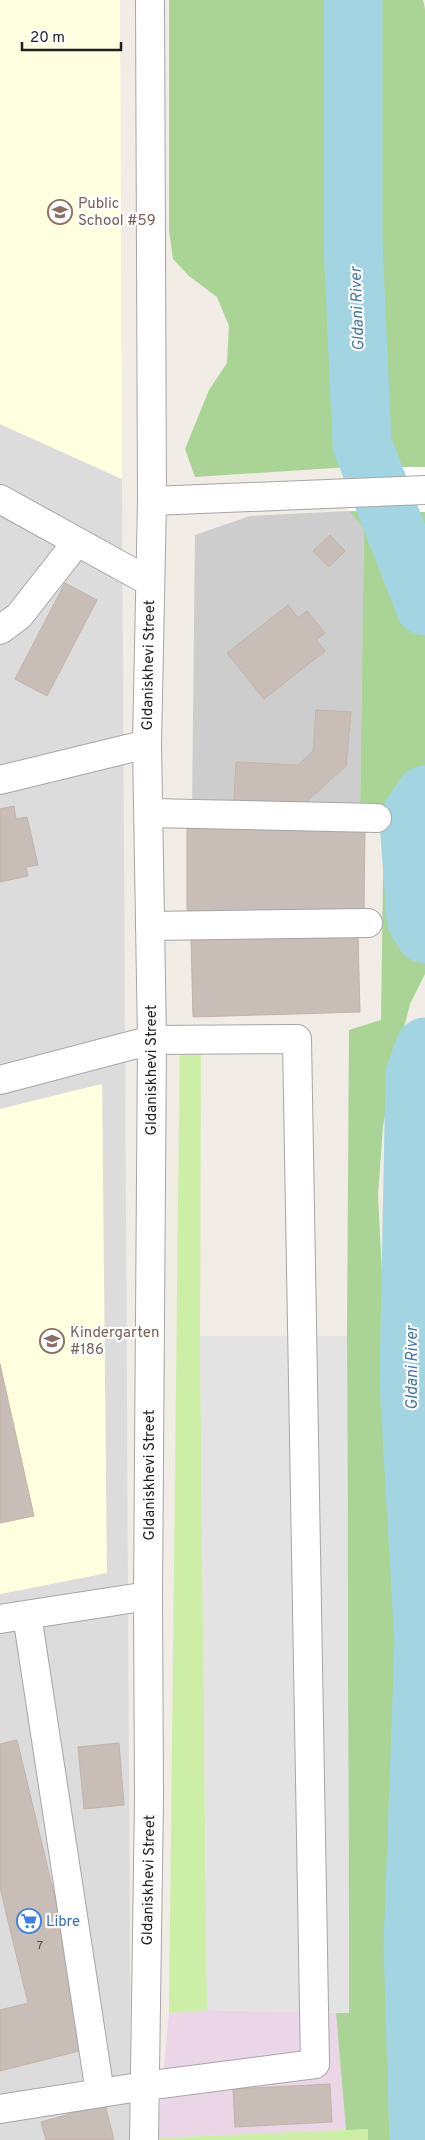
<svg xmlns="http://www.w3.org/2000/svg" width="425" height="2140" font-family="Overpass,sans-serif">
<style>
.residential{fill:#dddcdc}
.industrial{fill:#ead6e7}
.education{fill:#fffedf}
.religious{fill:#cdcdcd}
.grass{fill:#cceea7}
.forest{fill:#aad396}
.parking{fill:#e3e3e3}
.pier{fill:#fff}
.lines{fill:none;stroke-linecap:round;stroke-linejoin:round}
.river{stroke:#a2d5e1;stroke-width:59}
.building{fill:#c9beb7;stroke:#c3b2a6}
.minor-casing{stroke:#a6a6a6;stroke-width:30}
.minor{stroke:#fff;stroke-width:28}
.labels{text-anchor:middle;stroke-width:4.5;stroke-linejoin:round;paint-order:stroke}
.number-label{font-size:12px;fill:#4a4745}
.education-label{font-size:15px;fill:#785e54;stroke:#fff;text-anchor:start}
.street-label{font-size:15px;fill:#1f1f1f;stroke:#fff}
.shop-label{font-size:15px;fill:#366cbe;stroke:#fff;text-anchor:start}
.water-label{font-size:16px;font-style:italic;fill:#3f76a6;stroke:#fff}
</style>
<rect width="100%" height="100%" fill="#f1ece5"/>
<polygon class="residential" points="0,424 122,479 131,2140 0,2140 0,1594 106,1573 102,1084 0,1109"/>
<polygon class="industrial" points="207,2010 336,2013 346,2130 157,2138 169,2013"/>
<g class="education">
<polygon points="0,0 120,0 122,479 0,424"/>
<polygon points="102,1084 107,1573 0,1594 0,1109"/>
</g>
<polygon class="religious" points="349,511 364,529 360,808 192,808 195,535 250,516"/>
<g class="grass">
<polygon points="180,1028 201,1030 200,1336 207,2010 169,2013"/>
<polygon points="368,2129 368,2140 157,2140 157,2138"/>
</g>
<g class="forest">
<polygon points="169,0 423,0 425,9 425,467 349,467 195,477 185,449 209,390 227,363 229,326 217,297 189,276 173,259 169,230"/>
<polygon points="349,511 425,512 425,974 410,1004 395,1063 383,1126 378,1195 390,1431 412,1636 415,1724 406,1824 388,1944 390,2140 368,2140 368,2129 346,2130 336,2013 349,2013 347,1336 349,1030 381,1020 384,807 360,808 364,529"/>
</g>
<polygon class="parking" points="200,1336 347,1336 349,2013 207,2010"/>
<polygon class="pier" points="349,467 425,467 425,512 349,511"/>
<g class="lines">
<g class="river">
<polyline points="353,0 353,243 362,444 425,606"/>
<polyline points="425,795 409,819 416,919 425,934"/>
<polyline points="419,2140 413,1947 424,1643 409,1382 415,1074 425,1047"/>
</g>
</g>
<g class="building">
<polygon points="330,535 345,551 329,567 313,551"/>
<polygon points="65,583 97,600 47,696 15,679"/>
<polygon points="288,605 298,618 307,611 325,633 316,640 325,651 264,699 227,653"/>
<polygon points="316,710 351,712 346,766 305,803 234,800 236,762 298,765 313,751"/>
<polygon points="14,806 16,819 27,817 38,865 26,867 28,876 0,882 0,809"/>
<polygon points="187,826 365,826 364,911 187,911"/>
<polygon points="358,935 360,1012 193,1017 191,940"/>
<polygon points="0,1364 34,1516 0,1523"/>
<polygon points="17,1740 91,2048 0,2071 0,2010 28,2003 0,1888 0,1744"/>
<polygon points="119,1743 124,1805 84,1809 78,1747"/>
<polygon points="330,2084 332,2122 235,2127 233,2089"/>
<polygon points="105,2104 114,2140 46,2140 41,2122"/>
</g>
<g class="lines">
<defs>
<g id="minor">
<polyline points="0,499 150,582"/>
<polyline points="152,501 425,490"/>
<polyline points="0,630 19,616 77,542"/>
<polyline points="0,780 147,744"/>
<polyline points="149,813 377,818"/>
<polyline points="150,926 368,923"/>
<polyline points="0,1080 152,1040 297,1039 315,2064 145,2086 0,2109"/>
<polyline points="27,1615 100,2093"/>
<polyline points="0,1619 148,1596"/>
<polyline points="144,2140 149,1799 148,1596 152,1040 147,744 152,501 150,0"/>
</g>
</defs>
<use href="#minor" class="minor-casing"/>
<use href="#minor" class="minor"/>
</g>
<defs>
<symbol id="school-ring" viewBox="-11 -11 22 22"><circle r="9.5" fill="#fff" stroke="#8d6e63" stroke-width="1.5"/><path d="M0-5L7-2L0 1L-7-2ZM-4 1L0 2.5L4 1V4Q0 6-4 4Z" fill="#8d6e63"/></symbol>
<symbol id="supermarket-ring" viewBox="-11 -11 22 22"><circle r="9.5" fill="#fff" stroke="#3f7fe0" stroke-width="1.5"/><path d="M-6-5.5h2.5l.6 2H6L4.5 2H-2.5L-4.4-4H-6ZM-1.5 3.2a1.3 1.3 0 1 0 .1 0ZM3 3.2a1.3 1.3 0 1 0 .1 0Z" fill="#3f7fe0"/></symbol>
</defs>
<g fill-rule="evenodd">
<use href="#school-ring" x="46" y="198" width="28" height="28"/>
<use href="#school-ring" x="38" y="1327" width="28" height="28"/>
<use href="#supermarket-ring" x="15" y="1907" width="28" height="28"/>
</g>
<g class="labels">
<g class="number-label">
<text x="40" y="1949">7</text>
</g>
<g class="education-label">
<text x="78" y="208">Public<tspan x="78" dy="17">School #59</tspan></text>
<text x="70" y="1337">Kindergarten<tspan x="70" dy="17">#186</tspan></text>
</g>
<g class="street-label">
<text transform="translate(148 665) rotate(-89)" y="5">Gldaniskhevi Street</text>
<text transform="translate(151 1070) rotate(-90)" y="5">Gldaniskhevi Street</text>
<text transform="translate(149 1475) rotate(-90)" y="5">Gldaniskhevi Street</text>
<text transform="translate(148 1880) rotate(-89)" y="5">Gldaniskhevi Street</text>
</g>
<g class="shop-label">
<text x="46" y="1926">Libre</text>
</g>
<g class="water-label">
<text transform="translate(356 309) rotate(-92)" y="6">Gldani River</text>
<text transform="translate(411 1368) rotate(-90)" y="6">Gldani River</text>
</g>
</g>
<path d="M22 42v8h99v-8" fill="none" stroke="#1f1f1f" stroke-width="2.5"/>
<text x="30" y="42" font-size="15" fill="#1f1f1f" stroke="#ffffff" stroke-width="4" paint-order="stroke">20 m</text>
</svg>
